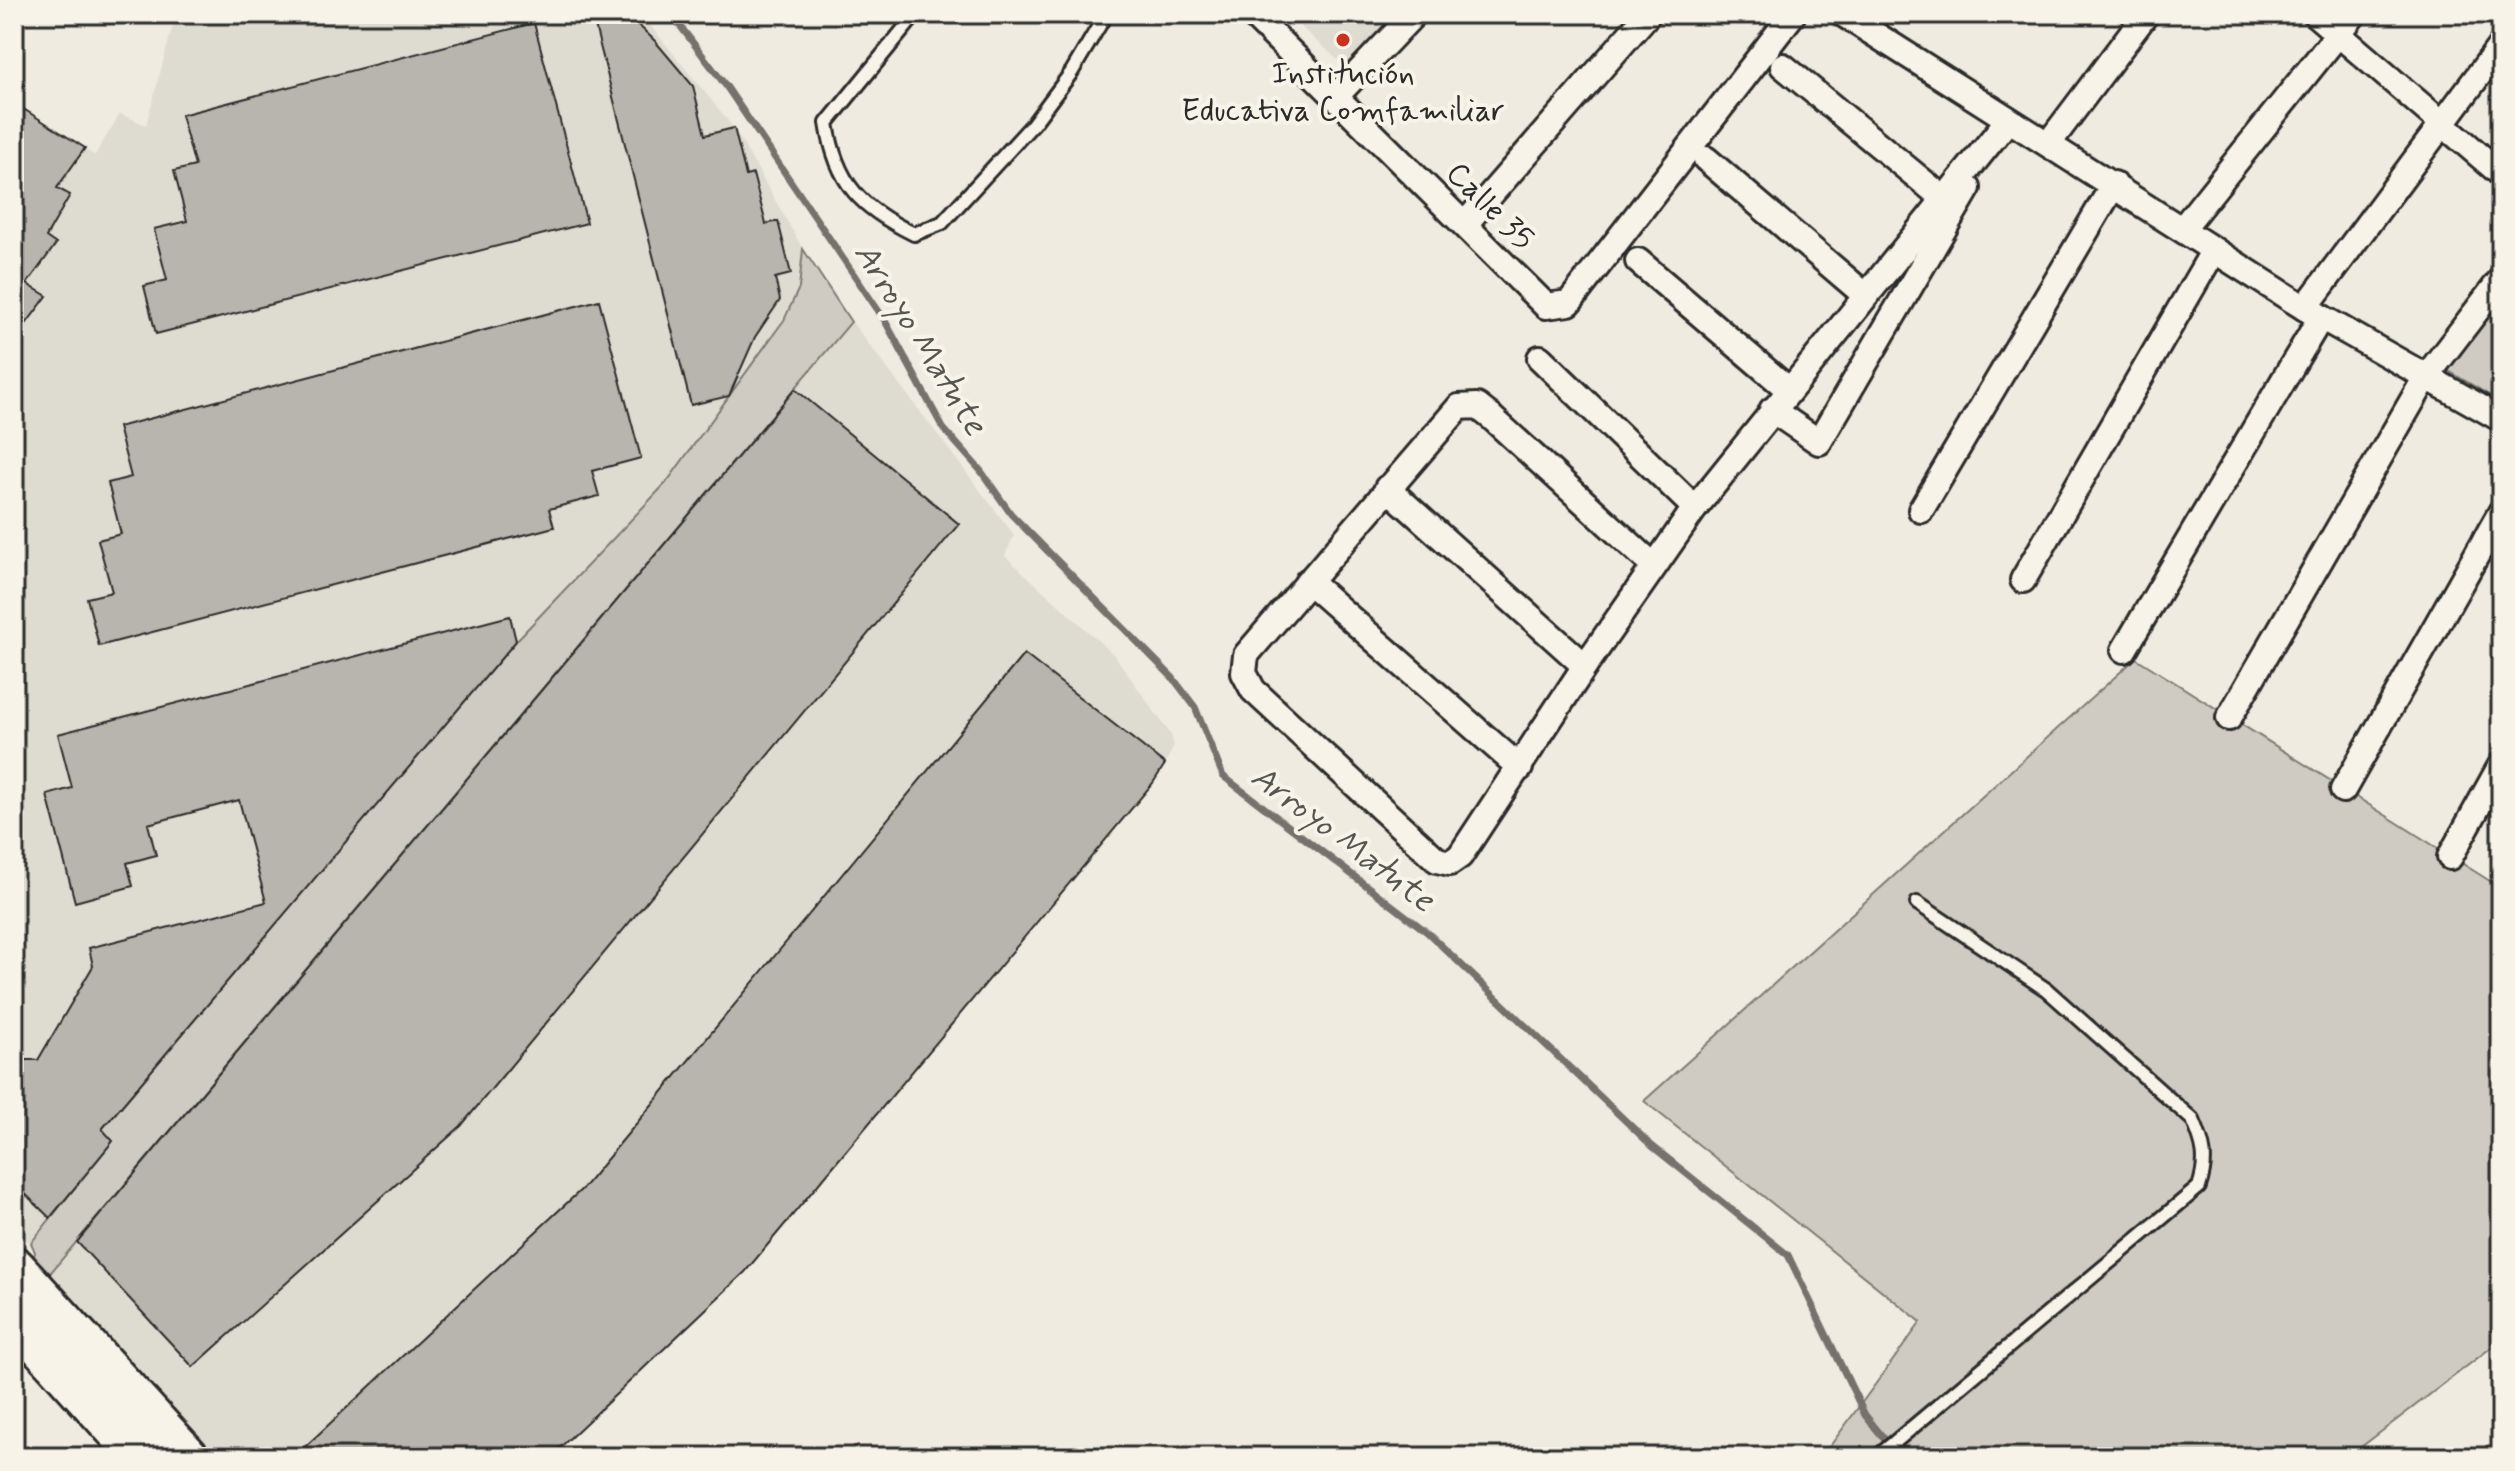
<svg xmlns="http://www.w3.org/2000/svg" width="2515" height="1471" font-family="Mynerve,sans-serif">
<style>
.built{fill:#dedbd1}
.green{fill:#cfcbc2;stroke:#7d7b76;stroke-width:2}
.lines{fill:none;stroke-linecap:round;stroke-linejoin:round}
.stream{stroke:#74726e;stroke-width:7}
.building{fill:#b8b5ae;stroke:#2b2b2b;stroke-width:2}
.service-casing{stroke:#2b2b2b;stroke-width:18}
.minor-casing{stroke:#2b2b2b;stroke-width:30}
.trunk-casing{stroke:#2b2b2b;stroke-width:46}
.service{stroke:#f7f3e8;stroke-width:12}
.minor{stroke:#f7f3e8;stroke-width:24}
.trunk{stroke:#f7f3e8;stroke-width:40}
.poi-dot{fill:#c8321e;stroke:#f7f3e8;stroke-width:3}
.labels{text-anchor:middle;stroke-width:8;stroke-linejoin:round;paint-order:stroke}
.poi-label{font-size:32px;fill:#2b2b2b;stroke:#f7f3e8}
.street-label{font-size:32px;fill:#2b2b2b;stroke:#f7f3e8}
.water-label{font-size:34px;font-style:italic;fill:#555552;stroke:#f7f3e8}
</style>
<rect width="100%" height="100%" fill="#efebe0"/>
<filter id="ink" filterUnits="userSpaceOnUse"><feTurbulence type="fractalNoise" baseFrequency=".0125" numOctaves="2"/><feDisplacementMap in="SourceGraphic" scale="16" xChannelSelector="R" yChannelSelector="G"/><feConvolveMatrix kernelMatrix="1 2 1 2 8 2 1 2 1" color-interpolation-filters="sRGB"/></filter>
<g filter="url(#ink)">
<g class="built">
<polygon points="176,14 641,14 734,128 803,249 799,288 767,347 666,483 516,641 102,1129 50,1218 30,1243 14,1225 14,115 95,155 120,114 146,125"/>
<polygon points="1286,14 1394,14 1346,67"/>
<polygon points="852,322 1014,535 1005,556 1115,656 1171,735 1174,746 1165,764 1153,783 745,1272 550,1457 210,1457 47,1277"/>
</g>
<g class="green">
<polygon points="803,249 851,322 47,1277 33,1261 35,1252 31,1243 112,1141 102,1129 516,641 666,483 784,320 799,288"/>
<polygon points="2501,296 2501,402 2447,370"/>
<polygon points="2136,658 2501,888 2501,1340 2348,1457 1822,1457 1921,1322 1644,1101"/>
</g>
<g class="lines">
<polyline class="stream" points="671,14 726,86 884,319 943,428 981,471 1011,514 1173,678 1195,707 1223,776 1427,932 1652,1146 1788,1255 1865,1415 1899,1457"/>
</g>
<g class="building">
<polygon points="592,14 627,14 655,41 693,86 705,135 734,128 746,176 753,174 766,224 778,221 791,274 775,278 780,300 755,337 729,396 691,405"/>
<polygon points="534,23 587,223 156,334 144,286 167,280 154,229 187,221 174,171 195,166 181,115"/>
<polygon points="14,103 85,148 57,188 70,195 46,237 56,244 27,284 47,296 14,340"/>
<polygon points="599,300 641,458 592,471 599,496 549,509 554,527 99,646 87,598 112,592 98,540 121,534 108,483 131,477 118,427"/>
<polygon points="795,389 959,524 461,1126 193,1367 77,1242"/>
<polygon points="510,616 516,641 102,1129 113,1141 50,1218 14,1183 14,1060 38,1060 93,966 89,948 266,902 239,800 148,824 156,855 127,863 133,886 75,902 47,795 72,788 58,734"/>
<polygon points="1024,654 1165,764 1153,783 745,1272 550,1457 294,1457 584,1187"/>
</g>
<g class="lines">
<defs>
<g id="service">
<path d="M916 14 827 123C836 184 861 208 914 234L942 223 1033 124 1071 73 1106 14"/>
<path d="M1877 1457 2199 1187C2208 1160 2204 1145 2193 1120L2047 990 1917 903"/>
</g>
<g id="minor">
<polyline points="1252,14 1546,306 1569,303 1793,14"/>
<polyline points="1843,14 2305,308 2501,419"/>
<polyline points="2315,14 2501,174"/>
<polyline points="1783,66 1944,199"/>
<polyline points="1337,95 1414,14"/>
<polyline points="2049,143 2146,14"/>
<polyline points="1706,159 1865,295"/>
<polyline points="1465,224 1648,14"/>
<polyline points="2183,228 2354,14"/>
<polyline points="1638,261 1789,390"/>
<polyline points="2305,308 2501,45"/>
<polyline points="1540,358 1695,508"/>
<polyline points="1772,410 1819,442 1968,188"/>
<polyline points="1387,488 1585,666"/>
<polyline points="1921,510 2114,184"/>
<polyline points="1654,566 1491,417 1477,406 1459,407 1246,655 1244,673 1253,690 1437,860 1450,863 1460,856 1585,666 1695,508 2008,120"/>
<polyline points="2023,580 2214,250"/>
<polyline points="1308,581 1520,768"/>
<polyline points="2124,650 2321,317"/>
<polyline points="2229,718 2426,377 2501,279"/>
<polyline points="2343,790 2501,512"/>
<polyline points="2450,857 2501,765"/>
</g>
<g id="trunk">
<polyline points="14,1267 188,1457"/>
<polyline points="14,1317 141,1457"/>
</g>
</defs>
<use href="#service" class="service-casing"/>
<use href="#minor" class="minor-casing"/>
<use href="#trunk" class="trunk-casing"/>
<use href="#service" class="service"/>
<use href="#minor" class="minor"/>
<use href="#trunk" class="trunk"/>
</g>
</g>
<circle class="poi-dot" cx="1343" cy="40" r="8"/>
<g class="labels">
<g class="poi-label">
<text x="1343" y="83">Institución<tspan x="1343" dy="37">Educativa Comfamiliar</tspan></text>
</g>
<g class="street-label">
<text transform="translate(1491 205) rotate(45)" y="11">Calle 35</text>
</g>
<g class="water-label">
<text transform="translate(922 338) rotate(58)" y="12">Arroyo Matute</text>
<text transform="translate(1344 837) rotate(37)" y="12">Arroyo Matute</text>
</g>
</g>
<rect width="2515" height="1471" fill="none" stroke="#f7f3e8" stroke-width="48"/>
<rect x="24" y="24" width="2467" height="1423" fill="none" stroke="#2b2b2b" stroke-width="3" filter="url(#ink)"/>
</svg>
